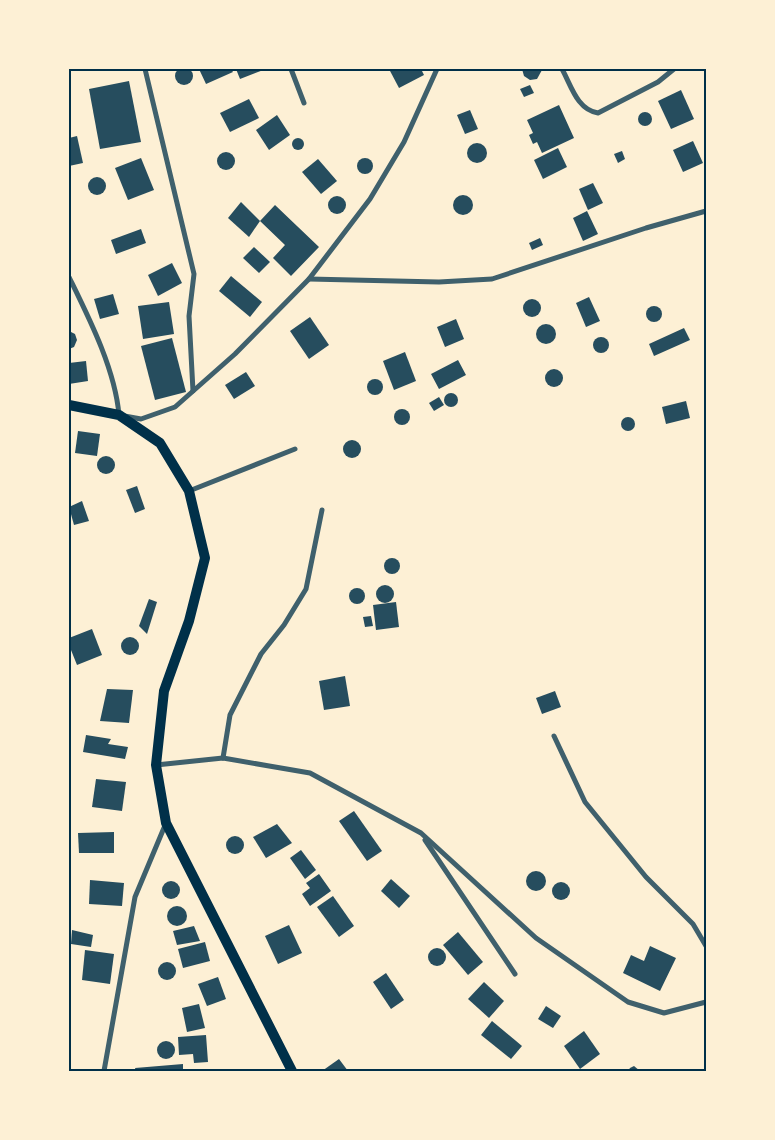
<svg xmlns="http://www.w3.org/2000/svg" width="775" height="1140" font-family="'Source Sans 3',sans-serif">
<style>
.building{fill:#264d5e}
.lines{fill:none;stroke-linecap:round;stroke-linejoin:round}
.minor{stroke:#3f606c;stroke-width:5}
.secondary{stroke:#003049;stroke-width:10}
.neatline{fill:none;stroke:#003049;stroke-width:2}
</style>
<rect width="100%" height="100%" fill="#fdf0d5"/>
<g class="building">
<circle cx="184" cy="76" r="9"/>
<polygon points="199,69 231,69 233,72 206,84"/>
<polygon points="236,69 266,69 240,79"/>
<polygon points="389,69 421,69 424,75 399,88"/>
<polygon points="522,69 542,69 542,70 537,79 530,80 524,76"/>
<polygon points="129,81 141,142 100,149 89,89"/>
<polygon points="530,85 534,93 524,97 520,89"/>
<polygon points="681,90 694,119 671,129 658,101"/>
<polygon points="249,99 259,118 230,132 220,113"/>
<polygon points="559,105 574,138 542,153 537,142 533,144 529,135 533,133 527,120"/>
<polygon points="470,110 478,129 465,134 457,115"/>
<circle cx="645" cy="119" r="7"/>
<polygon points="277,115 290,135 269,150 256,130"/>
<polygon points="77,136 83,163 69,166 69,138"/>
<circle cx="298" cy="144" r="6"/>
<polygon points="693,141 703,163 683,172 673,150"/>
<circle cx="477" cy="153" r="10"/>
<polygon points="558,148 567,167 543,179 534,160"/>
<polygon points="622,151 625,159 618,163 614,154"/>
<circle cx="226" cy="161" r="9"/>
<polygon points="141,158 154,190 128,200 115,168"/>
<circle cx="365" cy="166" r="8"/>
<polygon points="318,159 337,181 321,194 302,172"/>
<circle cx="97" cy="186" r="9"/>
<polygon points="593,183 603,203 588,210 579,189"/>
<circle cx="463" cy="205" r="10"/>
<circle cx="337" cy="205" r="9"/>
<polygon points="241,202 260,221 249,237 228,218"/>
<polygon points="275,205 319,247 291,276 273,258 285,245 260,221"/>
<polygon points="587,211 598,234 583,241 573,218"/>
<polygon points="141,229 146,243 116,254 111,240"/>
<polygon points="540,238 543,245 532,250 529,243"/>
<polygon points="254,247 270,262 259,273 243,258"/>
<polygon points="172,263 182,283 158,296 148,275"/>
<polygon points="231,276 262,302 250,317 219,291"/>
<polygon points="113,294 119,314 100,319 94,299"/>
<polygon points="589,297 600,321 586,327 576,303"/>
<circle cx="532" cy="308" r="9"/>
<polygon points="169,302 174,334 143,339 138,306"/>
<circle cx="654" cy="314" r="8"/>
<polygon points="310,317 329,345 309,359 290,331"/>
<polygon points="456,319 464,339 445,347 437,327"/>
<circle cx="546" cy="334" r="10"/>
<polygon points="684,328 690,340 654,356 649,344"/>
<polygon points="69,331 75,334 77,340 74,347 69,349"/>
<circle cx="601" cy="345" r="8"/>
<polygon points="172,338 186,392 155,400 141,346"/>
<polygon points="405,352 416,381 394,390 383,361"/>
<polygon points="458,360 466,375 439,389 431,374"/>
<polygon points="86,361 88,381 69,384 69,363"/>
<circle cx="554" cy="378" r="9"/>
<polygon points="246,372 255,386 234,399 225,385"/>
<circle cx="375" cy="387" r="8"/>
<circle cx="451" cy="400" r="7"/>
<polygon points="439,397 444,405 434,411 429,403"/>
<polygon points="686,401 690,418 666,424 662,407"/>
<circle cx="402" cy="417" r="8"/>
<circle cx="628" cy="424" r="7"/>
<polygon points="78,431 100,434 97,456 75,453"/>
<circle cx="352" cy="449" r="9"/>
<circle cx="106" cy="465" r="9"/>
<polygon points="137,486 145,509 135,513 126,490"/>
<polygon points="82,501 89,521 74,525 69,507"/>
<circle cx="392" cy="566" r="8"/>
<circle cx="385" cy="594" r="9"/>
<circle cx="357" cy="596" r="8"/>
<polygon points="149,599 157,602 147,634 139,626"/>
<polygon points="396,602 399,627 376,630 373,605"/>
<polygon points="371,616 373,626 365,627 363,617"/>
<polygon points="92,629 102,655 77,665 69,645 69,638"/>
<circle cx="130" cy="646" r="9"/>
<polygon points="345,676 350,706 324,710 319,681"/>
<polygon points="107,689 133,690 129,723 100,721"/>
<polygon points="555,691 561,707 542,714 536,698"/>
<polygon points="86,735 111,739 108,744 128,747 125,759 83,752"/>
<polygon points="96,779 126,782 122,811 92,807"/>
<polygon points="354,811 382,851 367,861 339,821"/>
<polygon points="277,824 292,843 266,858 253,837"/>
<polygon points="114,832 114,853 79,853 78,833"/>
<circle cx="235" cy="845" r="9"/>
<polygon points="301,850 316,870 305,879 290,858"/>
<circle cx="536" cy="881" r="10"/>
<polygon points="319,874 331,891 310,906 302,894 310,888 306,883"/>
<polygon points="391,879 410,896 399,908 381,891"/>
<polygon points="90,880 124,883 122,906 89,904"/>
<circle cx="171" cy="890" r="9"/>
<circle cx="561" cy="891" r="9"/>
<polygon points="333,896 354,926 339,937 317,907"/>
<circle cx="177" cy="916" r="10"/>
<polygon points="289,925 302,953 278,964 265,936"/>
<polygon points="194,926 200,941 177,945 173,931"/>
<polygon points="72,930 93,935 91,947 71,944"/>
<polygon points="458,932 483,962 468,975 443,945"/>
<polygon points="205,942 210,961 183,968 178,949"/>
<polygon points="650,946 676,958 660,991 623,973 631,955 644,961"/>
<circle cx="437" cy="957" r="9"/>
<polygon points="85,950 114,954 110,984 82,980"/>
<circle cx="167" cy="971" r="9"/>
<polygon points="386,973 404,1000 391,1009 373,982"/>
<polygon points="218,977 226,999 207,1006 198,984"/>
<polygon points="484,982 504,1001 489,1018 468,999"/>
<polygon points="199,1004 205,1028 187,1032 182,1008"/>
<polygon points="546,1006 561,1016 553,1028 538,1019"/>
<polygon points="492,1021 522,1046 511,1059 481,1035"/>
<polygon points="584,1031 600,1054 580,1069 564,1046"/>
<polygon points="206,1035 208,1062 194,1063 193,1054 179,1055 178,1037"/>
<circle cx="166" cy="1050" r="9"/>
<polygon points="339,1059 348,1071 322,1071"/>
<polygon points="183,1064 183,1071 136,1071 135,1068"/>
<polygon points="634,1066 640,1071 628,1071 630,1068"/>
</g>
<g class="lines">
<g class="minor">
<polyline points="145,69 194,274 189,316 193,391"/>
<polyline points="291,69 304,103"/>
<path d="M562 69C571 85 577 110 598 113L658 82 674 69"/>
<path d="M69 277C89 318 115 369 119 415L141 419 175 407 235 354 309 279 370 199 404 142 437 69"/>
<polyline points="309,279 439,282 492,279 646,228 706,211"/>
<polyline points="189,491 295,449"/>
<polyline points="554,736 585,802 646,877 693,924 706,946"/>
<polyline points="223,758 230,715 261,654 284,625 306,589 322,510"/>
<polyline points="156,765 223,758 310,773 421,833 536,938 628,1002 664,1013 706,1002"/>
<polyline points="425,840 515,974"/>
<polyline points="104,1071 135,897 166,823"/>
</g>
<polyline class="secondary" points="69,405 119,415 160,443 189,491 205,558 189,621 164,691 156,765 166,823 292,1071"/>
</g>
<rect width="775" height="1140" fill="none" stroke="#fdf0d5" stroke-width="140"/>
<rect x="70" y="70" width="635" height="1000" class="neatline"/>
</svg>
